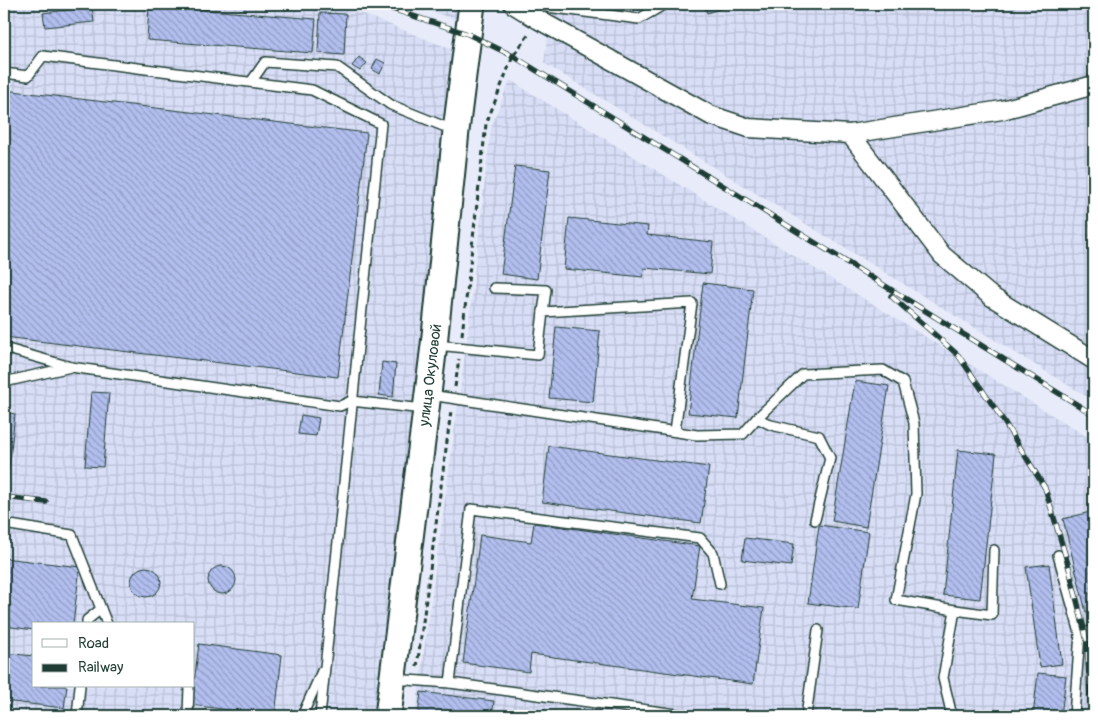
<svg xmlns="http://www.w3.org/2000/svg" width="1098" height="720" font-family="Pangolin,sans-serif">
<style>
.industrial{fill:url(#industrial-grid);fill-rule:evenodd}
.building{fill:url(#building-back-hatch);stroke:#1f3d34}
.lines{fill:none;stroke-linecap:round;stroke-linejoin:round}
.lane-casing{stroke:#1f3d34;stroke-width:12}
.street-casing{stroke:#1f3d34;stroke-width:21}
.secondary-casing{stroke:#1f3d34;stroke-width:29}
.path{stroke:#1f3d34;stroke-width:3;stroke-dasharray:5 4;stroke-linecap:butt}
.lane{stroke:#fff;stroke-width:9}
.street{stroke:#fff;stroke-width:18}
.secondary{stroke:#fff;stroke-width:25}
.rail-casing{stroke:#1f3d34;stroke-width:5.5}
.rail{stroke:#fff;stroke-width:4;stroke-dasharray:11;stroke-linecap:butt}
.labels{text-anchor:middle;stroke-width:4;stroke-linejoin:round;paint-order:stroke}
.street-label{font-size:15px;fill:#1f3d34;stroke:#fff}
</style>
<defs>
<pattern id="industrial-grid" width="8" height="8" patternUnits="userSpaceOnUse" patternTransform="scale(1.25)"><rect width="8" height="8" fill="#d8def6"/><path d="M0 4h8M4 0v8" fill="none" stroke="#b9bfd4"/></pattern>
<pattern id="building-back-hatch" width="6" height="6" patternUnits="userSpaceOnUse" patternTransform="scale(1.25)"><rect width="6" height="6" fill="#b2beee"/><path d="M-1 5l2 2M0 0l6 6M5-1l2 2" fill="none" stroke="#909cc2"/></pattern>
</defs>
<rect width="100%" height="100%" fill="#e8ecfa"/>
<filter id="ink" filterUnits="userSpaceOnUse"><feTurbulence type="fractalNoise" baseFrequency=".02" numOctaves="2"/><feDisplacementMap in="SourceGraphic" scale="10" xChannelSelector="R" yChannelSelector="G"/><feConvolveMatrix kernelMatrix="1 2 1 2 8 2 1 2 1" color-interpolation-filters="sRGB"/></filter>
<g filter="url(#ink)">
<g class="industrial">
<path d="M4 4H313L363 14 461 53 376 716H4ZM34 624H194V686H34Z"/>
<polygon points="408,4 459,4 457,20"/>
<polygon points="552,4 1094,4 1094,401 544,63"/>
<polygon points="510,80 1094,441 1094,716 415,716 467,339 491,126"/>
</g>
<g class="building">
<polygon points="704,4 734,4 707,13"/>
<polygon points="149,5 316,19 313,53 147,40"/>
<polygon points="92,7 94,22 45,27 43,13"/>
<polygon points="320,13 346,14 344,55 318,53"/>
<polygon points="359,57 367,63 360,71 352,66"/>
<polygon points="377,59 385,63 380,74 372,69"/>
<polygon points="4,90 367,133 338,377 4,337"/>
<polygon points="515,166 550,170 537,279 501,274"/>
<polygon points="569,218 648,226 647,235 713,242 710,274 644,268 643,277 564,269"/>
<polygon points="703,283 753,289 738,418 688,413"/>
<polygon points="556,327 600,331 593,402 549,398"/>
<polygon points="382,362 396,364 393,397 379,395"/>
<polygon points="855,381 889,386 866,527 832,521"/>
<polygon points="91,392 109,393 103,467 85,466"/>
<polygon points="4,412 15,414 7,486 4,486"/>
<polygon points="301,415 319,418 316,436 298,434"/>
<polygon points="549,446 709,467 701,523 542,502"/>
<polygon points="958,450 996,454 980,599 943,595"/>
<polygon points="1094,511 1094,610 1086,612 1063,519"/>
<polygon points="534,523 700,546 692,599 764,608 753,684 531,654 529,672 463,663 480,535 531,542"/>
<polygon points="819,525 869,532 858,609 808,603"/>
<polygon points="745,538 794,544 791,566 742,560"/>
<polygon points="4,558 80,567 73,624 34,624 34,630 4,626"/>
<polygon points="1049,564 1062,664 1040,667 1026,567"/>
<circle cx="222" cy="580" r="14"/>
<circle cx="146" cy="582" r="15"/>
<polygon points="199,644 282,655 275,716 191,705"/>
<polygon points="4,653 34,656 34,686 67,686 64,708 4,701"/>
<polygon points="1038,673 1066,676 1061,716 1033,716"/>
<polygon points="421,692 494,701 492,716 418,716"/>
<polygon points="520,708 582,716 519,716"/>
</g>
<g class="lines">
<defs>
<g id="lane">
<polyline points="524,4 639,19 665,4"/>
<polyline points="4,73 28,76 43,56 312,90 381,124 320,716"/>
<polyline points="251,82 265,62 337,67 391,105 453,130"/>
<polyline points="494,288 546,290 543,312"/>
<polyline points="436,345 538,355 543,312 692,303 675,431"/>
<polyline points="4,348 71,367 340,406 351,401 424,409"/>
<polyline points="4,382 71,367"/>
<polyline points="430,395 697,435 743,434 757,418"/>
<polyline points="815,520 830,458 819,436 771,425 757,418 803,374 883,370 903,382 914,423 916,494 896,600 955,610"/>
<polyline points="4,524 72,535 107,624"/>
<polyline points="1058,555 1080,633"/>
<polyline points="87,624 87,620 101,609"/>
<polyline points="393,679 450,683 691,716"/>
<polyline points="450,683 471,509 700,538 713,553 720,584"/>
<polyline points="77,716 80,686"/>
<polyline points="188,716 189,686"/>
<polyline points="302,716 322,671"/>
<polyline points="806,716 818,630"/>
<polyline points="952,716 943,678 955,610 992,615 994,550"/>
<polyline points="1074,716 1080,633 1094,631"/>
</g>
<g id="street">
<polyline points="513,4 539,20 710,115 749,128 850,134 942,255 992,297 1094,360"/>
<polyline points="850,134 1002,110 1094,85"/>
</g>
<polyline id="secondary" points="388,716 434,345 456,131 472,4"/>
</defs>
<use href="#lane" class="lane-casing"/>
<use href="#street" class="street-casing"/>
<use href="#secondary" class="secondary-casing"/>
<g class="path">
<polyline points="462,335 486,124 513,56 529,34"/>
<polyline points="455,387 459,359"/>
<polyline points="417,667 451,411"/>
</g>
<use href="#lane" class="lane"/>
<use href="#street" class="street"/>
<use href="#secondary" class="secondary"/>
<defs>
<g id="rail">
<polyline points="377,4 468,34 513,56 1094,415"/>
<polyline points="891,296 958,355 1003,420 1045,488 1068,564 1087,641 1091,716"/>
<polyline points="4,497 46,502"/>
</g>
</defs>
<use href="#rail" class="rail-casing"/>
<use href="#rail" class="rail"/>
</g>
</g>
<g class="labels">
<g class="street-label">
<text transform="translate(430 375) rotate(-83)" y="5">улица Окуловой</text>
</g>
</g>
<rect width="1098" height="720" fill="none" stroke="#fff" stroke-width="20"/>
<rect x="10" y="10" width="1078" height="700" fill="none" stroke="#1f3d34" stroke-width="2" filter="url(#ink)"/>
<rect x="32" y="622" width="162" height="65" fill="#ffffff" stroke="#a5b1ae"/>
<rect x="42" y="639" width="25" height="8" fill="#ffffff" stroke="#a5b1ae"/>
<text x="78" y="648" font-size="15" fill="#1f3d34">Road</text>
<rect x="42" y="664" width="25" height="8" fill="#1f3d34" stroke="#a5b1ae"/>
<text x="78" y="672" font-size="15" fill="#1f3d34">Railway</text>
</svg>
